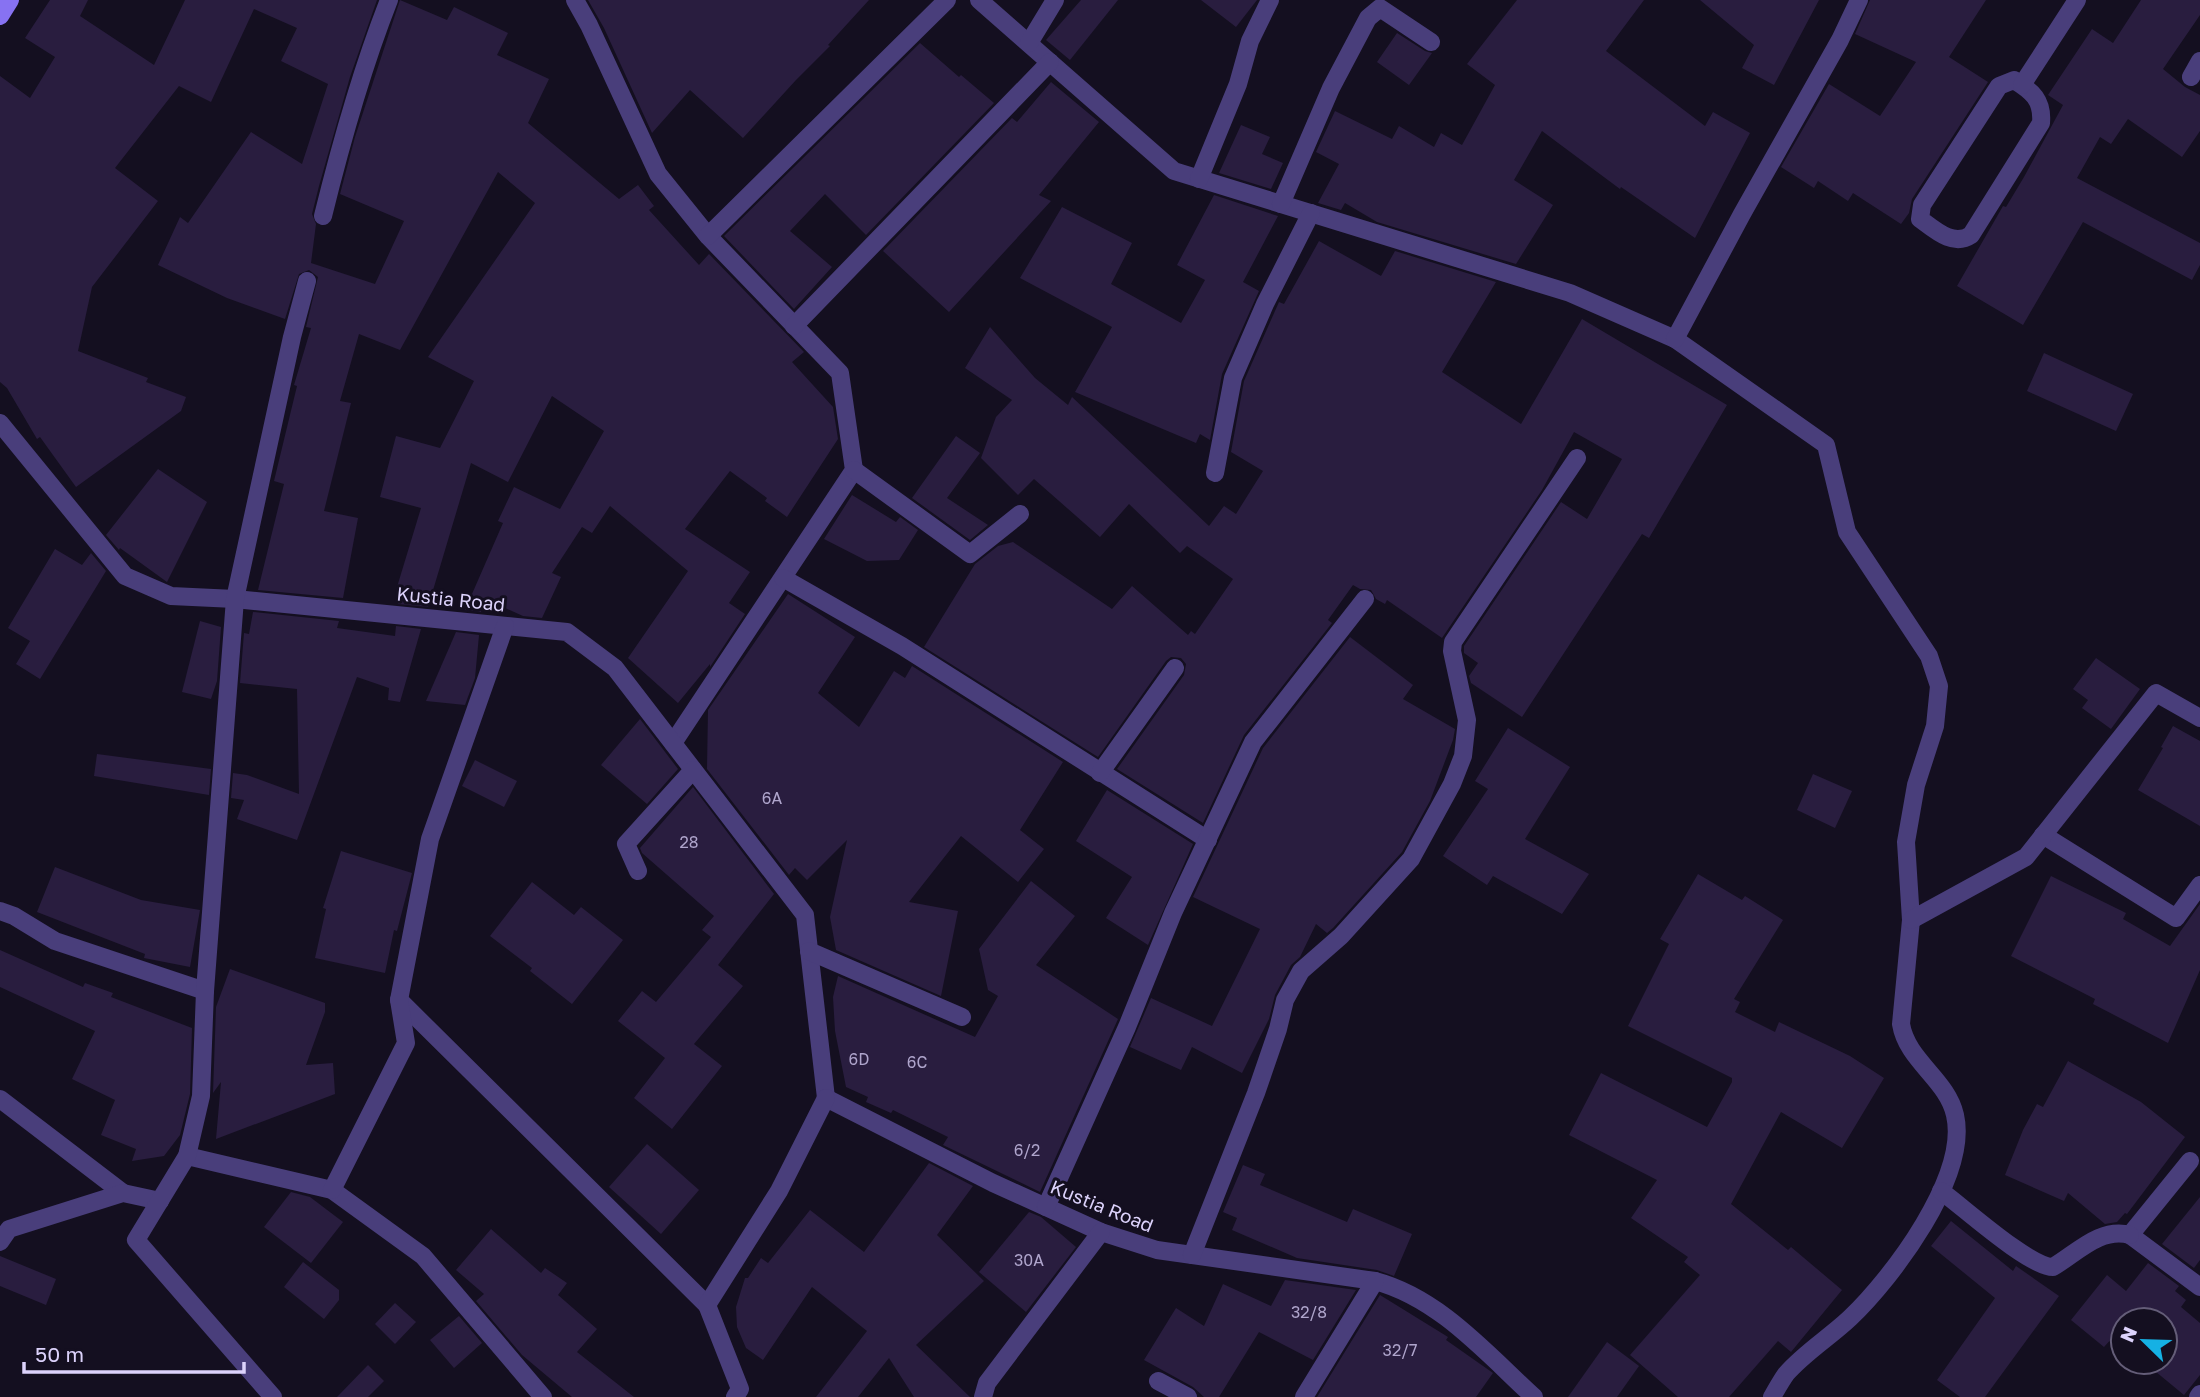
<svg xmlns="http://www.w3.org/2000/svg" width="2200" height="1397" font-family="'Golos Text',sans-serif">
<style>
.building{fill:#291d3f}
.lines{fill:none;stroke-linecap:round;stroke-linejoin:round}
.street{stroke:#493e7b;stroke-width:18}
.secondary{stroke:#8772f2;stroke-width:18}
.labels{text-anchor:middle;stroke-width:6;stroke-linejoin:round;paint-order:stroke}
.number-label{font-size:16px;fill:#afa5cc}
.street-label{font-size:19px;fill:#dcd2fb;stroke:#140f20}
</style>
<rect width="100%" height="100%" fill="#140f20"/>
<g class="building">
<polygon points="50,0 88,0 80,16 154,65 185,0 377,0 350,77 319,186 312,214 316,224 311,263 375,284 404,221 340,194 355,137 400,0 447,20 454,7 508,33 497,55 549,79 528,123 619,199 638,185 654,206 649,210 699,265 709,254 804,352 792,362 833,407 838,439 787,517 765,501 767,498 730,471 685,529 750,572 729,603 745,614 710,667 710,664 678,703 628,658 688,571 610,506 592,533 582,527 552,573 561,577 542,618 523,616 483,598 481,612 465,610 503,523 498,521 514,487 560,509 604,431 552,396 508,482 471,463 428,607 398,604 400,588 397,587 421,508 380,497 396,436 440,448 474,381 428,357 535,203 498,172 400,350 359,334 340,401 351,403 324,511 358,518 343,598 258,590 284,484 274,481 297,386 294,385 311,328 306,327 318,277 309,270 299,274 285,319 227,298 158,265 180,217 188,223 251,132 302,164 328,84 281,61 297,28 254,9 211,102 179,86 115,168 158,201 92,287 78,351 148,378 146,382 186,397 181,411 76,487 40,437 37,439 7,388 0,382 0,76 30,98 55,57 25,38"/>
<polygon points="588,0 869,0 828,45 830,46 796,80 743,138 690,90 652,133 604,28"/>
<polygon points="1081,0 1118,0 1070,60 1046,40"/>
<polygon points="1201,0 1257,0 1236,27"/>
<polygon points="1517,0 1644,0 1606,51 1705,126 1713,112 1750,133 1695,238 1621,187 1620,189 1542,131 1514,180 1553,205 1516,264 1377,222 1345,203 1341,210 1318,203 1339,164 1316,152 1335,111 1392,139 1399,126 1434,147 1441,133 1462,145 1495,85 1467,64"/>
<polygon points="1700,0 1819,0 1774,85 1742,68 1754,45"/>
<polygon points="1870,0 1986,0 1949,57 1988,82 1912,199 1909,213 1901,224 1853,193 1848,201 1818,181 1814,188 1781,167 1829,84 1880,116 1916,62 1855,34"/>
<polygon points="2141,0 2200,0 2200,15 2163,69 2185,87 2200,95 2200,131 2182,157 2128,119 2111,144 2100,137 2077,178 2200,243 2200,265 2192,280 2083,222 2023,325 1957,286 2003,206 2006,207 2024,177 2063,105 2048,95 2092,29 2113,43"/>
<polygon points="1397,33 1425,51 1432,53 1409,85 1377,62"/>
<polygon points="920,43 959,77 961,75 994,103 866,235 825,194 790,231 832,267 794,309 724,236"/>
<polygon points="1051,82 1099,122 1039,195 1051,201 949,312 883,251 1012,118 1017,122"/>
<polygon points="1241,125 1270,137 1262,154 1283,163 1271,189 1219,173"/>
<polygon points="1214,195 1278,216 1243,282 1259,291 1222,374 1210,440 1200,434 1196,443 1075,392 1112,327 1020,278 1062,207 1132,243 1111,284 1181,323 1205,280 1177,265"/>
<polygon points="1319,241 1381,276 1395,251 1496,282 1442,372 1521,424 1582,319 1727,405 1649,538 1642,534 1522,717 1471,683 1469,676 1478,663 1464,653 1464,646 1561,502 1587,519 1622,459 1574,432 1542,490 1442,638 1387,600 1385,604 1376,599 1371,590 1360,589 1353,585 1328,620 1332,623 1244,735 1203,823 1117,769 1184,675 1186,664 1181,658 1171,657 1166,661 1098,757 924,647 975,564 998,546 1013,542 1112,609 1132,586 1188,635 1191,631 1195,634 1233,579 1187,546 1180,553 1129,504 1100,537 1034,479 1018,495 981,458 996,417 1012,400 965,368 990,327 1035,378 1068,405 1072,397 1209,526 1224,506 1236,514 1263,471 1231,452 1244,381 1279,302 1284,304"/>
<polygon points="2044,353 2133,394 2116,431 2027,391"/>
<polygon points="956,436 980,453 947,498 988,525 970,540 912,498"/>
<polygon points="158,469 207,502 167,582 120,548 119,550 106,535"/>
<polygon points="852,495 896,522 900,517 918,530 899,560 867,561 824,539"/>
<polygon points="55,549 82,565 91,553 106,571 40,679 16,664 30,641 8,628"/>
<polygon points="788,594 855,637 818,693 859,727 894,671 905,678 912,666 1063,762 1020,830 1044,849 1018,882 961,836 909,902 958,911 941,996 836,950 830,917 847,840 807,880 795,868 789,875 707,769 708,710"/>
<polygon points="253,612 339,621 337,628 395,636 396,626 421,629 400,702 388,700 389,688 357,677 297,840 237,819 244,800 231,798 233,773 247,775 299,794 297,689 240,683 244,633 249,634"/>
<polygon points="200,621 221,627 217,681 211,699 182,692"/>
<polygon points="456,632 479,635 475,678 465,705 426,701"/>
<polygon points="1350,637 1413,685 1403,699 1455,729 1453,740 1430,801 1402,852 1333,928 1327,933 1316,924 1300,957 1291,965 1275,995 1269,1019 1242,1073 1192,1047 1181,1070 1130,1047 1151,998 1212,1026 1260,929 1193,897 1263,748"/>
<polygon points="2096,658 2140,689 2111,729 2082,708 2088,700 2073,689"/>
<polygon points="640,719 678,769 647,804 601,765"/>
<polygon points="2173,726 2200,741 2200,826 2138,790 2163,748 2161,747"/>
<polygon points="1508,728 1570,767 1525,839 1589,874 1562,914 1493,876 1487,885 1443,856 1488,789 1475,781"/>
<polygon points="97,754 211,769 209,795 94,776"/>
<polygon points="475,760 517,781 504,807 462,786"/>
<polygon points="1813,774 1852,791 1835,828 1797,810"/>
<polygon points="693,787 774,894 718,965 743,986 694,1044 722,1066 672,1129 634,1098 665,1058 618,1021 642,991 656,1002 711,937 702,930 714,916 642,853 640,848"/>
<polygon points="1107,790 1193,844 1148,945 1106,918 1132,877 1076,841"/>
<polygon points="341,851 412,873 397,931 394,930 385,973 315,958 326,909 323,908"/>
<polygon points="55,867 141,900 200,910 190,967 144,958 145,954 37,912"/>
<polygon points="1698,874 1742,900 1745,896 1783,920 1734,999 1740,1002 1735,1012 1775,1032 1779,1022 1850,1056 1884,1078 1842,1148 1781,1112 1731,1204 1788,1250 1791,1247 1842,1290 1791,1352 1778,1341 1729,1397 1678,1397 1630,1355 1700,1275 1684,1262 1688,1257 1631,1218 1657,1180 1569,1135 1601,1073 1707,1127 1732,1082 1732,1078 1628,1026 1669,944 1660,939"/>
<polygon points="2051,876 2126,913 2123,919 2170,946 2200,904 2200,970 2168,1043 2093,1004 2095,999 2011,956"/>
<polygon points="1031,881 1075,916 1036,965 1118,1019 1040,1192 943,1145 948,1137 893,1110 891,1113 866,1102 868,1097 846,1087 835,1031 833,997 838,976 975,1037 998,996 988,990 979,949"/>
<polygon points="532,882 574,915 581,907 623,940 572,1004 530,971 532,968 490,936"/>
<polygon points="0,950 83,987 85,983 113,993 111,997 192,1028 190,1094 180,1135 164,1156 132,1161 136,1149 101,1135 115,1100 72,1079 95,1031 0,987"/>
<polygon points="230,969 325,1003 325,1012 306,1065 333,1063 335,1094 216,1139 221,1082 213,1093 216,1007"/>
<polygon points="2068,1061 2141,1102 2185,1137 2127,1214 2125,1213 2117,1222 2105,1224 2068,1193 2064,1201 2005,1175 2023,1130 2037,1104 2043,1107"/>
<polygon points="647,1144 699,1190 661,1234 609,1187"/>
<polygon points="929,1163 973,1186 937,1235 984,1281 916,1345 970,1397 914,1397 889,1358 858,1397 816,1397 867,1331 812,1287 763,1360 746,1348 737,1327 736,1307 745,1278 748,1278 761,1258 768,1263 810,1210 864,1252"/>
<polygon points="1243,1165 1265,1174 1260,1185 1347,1222 1353,1209 1412,1234 1394,1276 1377,1270 1297,1258 1232,1230 1237,1218 1223,1212"/>
<polygon points="291,1192 310,1197 343,1222 311,1263 264,1227"/>
<polygon points="2200,1197 2200,1260 2194,1268 2162,1244"/>
<polygon points="1029,1212 1041,1217 1076,1247 1026,1312 979,1272"/>
<polygon points="1951,1221 2013,1271 2016,1266 2059,1296 1985,1397 1960,1397 1937,1380 1995,1298 1931,1246"/>
<polygon points="491,1229 541,1273 545,1268 567,1283 558,1295 597,1329 577,1352 634,1397 572,1397 522,1355 476,1301 484,1294 456,1270"/>
<polygon points="0,1256 56,1279 46,1305 0,1286"/>
<polygon points="303,1262 339,1290 339,1300 324,1319 284,1287"/>
<polygon points="2148,1263 2179,1286 2175,1291 2186,1300 2181,1307 2200,1323 2200,1375 2184,1395 2144,1362 2165,1362 2165,1320 2123,1320 2123,1344 2113,1337 2104,1347 2071,1320 2107,1275 2126,1291"/>
<polygon points="1285,1280 1356,1290 1313,1360 1259,1332 1219,1397 1204,1397 1193,1387 1144,1360 1176,1308 1204,1326 1223,1284 1271,1306"/>
<polygon points="1380,1295 1448,1337 1446,1340 1493,1373 1476,1397 1317,1397"/>
<polygon points="395,1303 416,1322 395,1344 375,1324"/>
<polygon points="459,1316 482,1343 454,1368 430,1340"/>
<polygon points="1607,1342 1639,1366 1617,1397 1568,1397"/>
<polygon points="368,1365 384,1381 368,1397 337,1397"/>
</g>
<g class="lines">
<g class="street">
<polyline points="575,0 589,25 658,174 708,236 840,373 854,470 673,743"/>
<path d="M979 0 1174 171 1570 293 1675 339 1826 445 1847 532 1929 656 1939 686 1935 726 1916 785 1906 842 1911 920 1901 1024C1907 1061 1947 1079 1955 1115 1969 1176 1893 1277 1850 1318 1830 1337 1804 1353 1786 1374 1781 1381 1776 1390 1772 1397"/>
<polyline points="1029,43 1055,0"/>
<polyline points="2191,77 2200,61"/>
<path d="M2014 80C2032 91 2043 100 2041 123L1971 235C1953 247 1935 230 1920 219L1922 205 1999 86Z"/>
<polyline points="2022,85 2077,0"/>
<polyline points="1199,179 1238,84 1250,41 1270,0"/>
<polyline points="1281,204 1331,88 1368,18 1380,8 1431,42"/>
<path d="M323 216C341 143 361 71 389 0"/>
<polyline points="708,236 947,0"/>
<polyline points="794,326 1050,62"/>
<polyline points="1675,339 1742,214 1840,40 1859,0"/>
<polyline points="0,423 125,576 171,596 235,599 567,632 615,668 805,915 826,1098"/>
<polyline points="854,470 970,554 1020,514"/>
<polyline points="1215,473 1233,378 1265,304 1311,213"/>
<polyline points="783,578 902,646 1208,840"/>
<polyline points="1100,773 1175,668"/>
<polyline points="2043,835 2176,918 2200,885"/>
<polyline points="638,871 626,844 693,770"/>
<polyline points="0,911 14,916 55,941 205,991"/>
<polyline points="1911,920 2026,857 2156,693 2200,718"/>
<polyline points="809,951 962,1017"/>
<polyline points="399,1000 707,1305"/>
<path d="M826 1098 993 1183 1101 1232 1157 1250 1375 1281C1439 1298 1486 1353 1534 1397"/>
<polyline points="0,1099 123,1193"/>
<polyline points="187,1156 332,1190 423,1256 543,1397"/>
<polyline points="2190,1161 2130,1235 2200,1287"/>
<polyline points="332,1190 406,1043 399,1000 430,839 505,626"/>
<path d="M1941 1191C1963 1207 2029 1267 2053 1267 2077 1253 2100 1227 2130 1235"/>
<polyline points="1046,1207 1127,1027 1173,913 1253,742 1365,599"/>
<polyline points="0,1242 9,1229 123,1193 160,1201"/>
<polyline points="1192,1255 1256,1093 1278,1029 1285,1000 1301,971 1341,936 1411,859 1452,784 1463,756 1467,720 1452,651 1453,642 1577,458"/>
<polyline points="1158,1381 1188,1397"/>
<polyline points="273,1397 136,1240 187,1156 201,1096 205,991 235,599 292,337 307,281"/>
<polyline points="735,1397 740,1389 707,1305 779,1191 826,1098"/>
<polyline points="983,1397 987,1383 1101,1232"/>
<polyline points="1304,1397 1375,1281"/>
<polyline points="2198,1397 2200,1394"/>
</g>
<polyline class="secondary" points="0,16 10,0"/>
</g>
<g class="labels">
<g class="number-label">
<text x="772" y="804">6A</text>
<text x="689" y="848">28</text>
<text x="859" y="1065">6D</text>
<text x="917" y="1068">6C</text>
<text x="1027" y="1156">6/2</text>
<text x="1029" y="1266">30A</text>
<text x="1309" y="1318">32/8</text>
<text x="1400" y="1356">32/7</text>
</g>
<g class="street-label">
<text transform="translate(451 599) rotate(6)" y="7">Kustia Road</text>
<text transform="translate(1102 1206) rotate(22)" y="7">Kustia Road</text>
</g>
</g>
<g transform="translate(2144 1341) rotate(293)"><circle r="33" fill="#140f20" stroke="#645d78" stroke-width="2"/>
<path d="M0-5L12 26L0 18L-12 26Z" fill="#15b1e4"/>
<text y="-10" font-size="19" font-weight="bold" text-anchor="middle" fill="#dcd2fb">N</text>
</g>
<path d="M24 1362v10h220v-10" fill="none" stroke="#dcd2fb" stroke-width="3.5"/>
<text x="35" y="1362" font-size="21" fill="#dcd2fb" stroke="#140f20" stroke-width="5" paint-order="stroke">50 m</text>
</svg>
